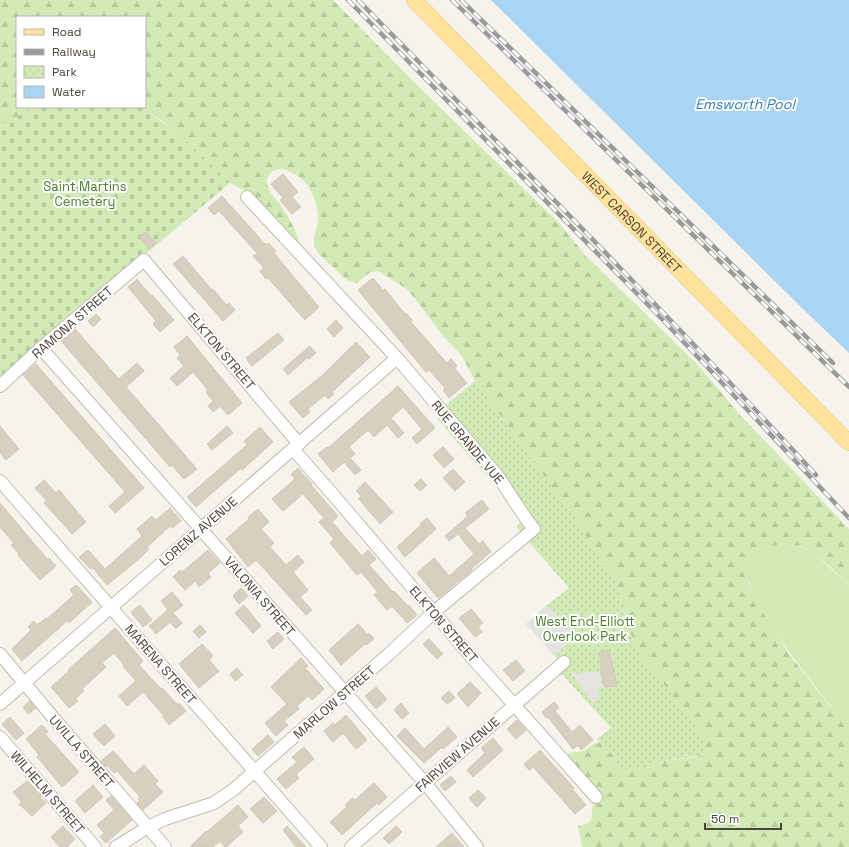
<svg xmlns="http://www.w3.org/2000/svg" width="849" height="847" font-family="'Space Grotesk',sans-serif">
<style>
.green{fill:#d2eab5}
.forest{fill:url(#forest-firs)}
.cemetery{fill:url(#cemetery-stones)}
.park{fill:url(#park-dots)}
.parking{fill:#e5e3e0}
.water{fill:#a9d4f2}
.building{fill:#d8cfc1;stroke:#d3c7b4}
.lines{fill:none;stroke-linecap:round;stroke-linejoin:round}
.minor-casing{stroke:#c2bbae;stroke-width:14}
.major-casing{stroke:#e6c16a;stroke-width:16}
.minor{stroke:#fff;stroke-width:12}
.major{stroke:#ffe39c;stroke-width:15}
.rail-casing{stroke:#9a9a9a;stroke-width:4.5}
.rail{stroke:#fff;stroke-width:3;stroke-dasharray:9;stroke-linecap:butt}
.labels{text-anchor:middle;stroke-width:4;stroke-linejoin:round;paint-order:stroke}
.park-label{font-size:13px;fill:#4a7f2a;stroke:#fff}
.street-label{font-size:13px;fill:#4b4439;stroke:#fff}
.water-label{font-size:14px;font-style:italic;fill:#2e7ab2;stroke:#fff}
</style>
<defs>
<pattern id="forest-firs" width="22" height="20" patternUnits="userSpaceOnUse"><rect width="22" height="20" fill="#d2eab5"/><path d="M5 1l3.5 6h-7zM16 11l3.5 6h-7z" fill="#b6ca9c"/></pattern>
<pattern id="cemetery-stones" width="16" height="16" patternUnits="userSpaceOnUse"><rect width="16" height="16" fill="#d2eab5"/><path d="M2 7V4a2 2 0 0 1 4 0v3zM10 15v-3a2 2 0 0 1 4 0v3z" fill="#b6ca9c"/></pattern>
<pattern id="park-dots" width="8" height="8" patternUnits="userSpaceOnUse"><rect width="8" height="8" fill="#d2eab5"/><path d="M2 2h.1M6 6h.1" fill="none" stroke="#b6ca9c" stroke-width="1.8" stroke-linecap="round"/></pattern>
</defs>
<rect width="100%" height="100%" fill="#f6f3ec"/>
<path class="green" d="M788 545 801 547 814 553 849 586V731C839 720 831 706 821 694 791 654 758 616 743 566 754 544 766 547 788 545Z"/>
<path class="forest" d="M0 0H333L415 83 559 223 586 256 698 365 741 416 849 529V586C837 573 818 553 802 547 793 544 783 545 774 546 758 548 751 551 743 566L749 585 764 614 789 654 849 731V847H582L578 826C600 823 587 812 595 801L568 761V755L569 753 584 751 593 744 600 742 614 755 615 763 632 770 654 762 698 757 700 733 661 681 642 658 634 644 624 614 618 582 593 550 581 527 475 381 462 356 443 336 416 300 407 289 378 271C369 271 364 277 357 283 347 282 342 276 335 269 328 262 317 255 315 246 312 238 317 230 318 222 320 210 312 188 303 180 299 176 293 173 287 170 278 166 264 173 267 184 269 193 277 200 282 207 289 217 295 229 299 240L297 244 253 196 246 191 230 183 182 137 158 118 140 107H145V17H17V107H34L22 113 11 123H0Z"/>
<polygon class="cemetery" points="34,107 68,107 74,109 82,107 143,108 182,137 230,183 135,263 0,382 0,123 11,123 22,113"/>
<path class="park" d="M475 381 581 527 593 550 618 582 624 614 634 644 642 658 661 681 704 738C706 744 704 751 700 756L654 762 632 770 621 769 615 763 614 755 597 739 611 728 562 674 560 675 559 673 558 659 526 624 547 605 569 588 517 528 520 521C517 506 483 471 471 458 459 445 449 431 437 418L447 404Z"/>
<g class="parking">
<polygon points="547,605 576,637 555,656 526,624"/>
<polygon points="599,671 603,689 597,689 597,691 601,697 593,703 574,677 569,672 578,674"/>
</g>
<polygon class="water" points="491,0 849,0 849,353 804,310"/>
<g class="building">
<polygon points="283,174 298,192 292,197 301,207 292,214 280,200 283,198 271,184"/>
<polygon points="222,196 266,245 268,243 276,251 274,253 319,307 305,320 268,278 266,279 260,271 264,268 253,256 257,253 219,211 214,215 208,208"/>
<polygon points="146,232 156,243 149,249 139,237"/>
<polygon points="183,256 212,290 213,289 226,305 229,303 235,310 223,321 173,264"/>
<polygon points="373,278 383,290 385,289 405,314 406,313 412,320 411,322 447,363 451,359 457,366 454,368 467,383 449,398 443,390 445,388 429,370 426,372 358,290"/>
<polygon points="137,279 151,296 152,295 174,320 160,332 153,324 156,321 128,287"/>
<polygon points="96,314 101,319 93,327 88,321"/>
<polygon points="336,320 343,328 334,337 327,329"/>
<polygon points="75,329 119,379 137,363 144,371 126,387 197,469 184,479 172,465 170,467 74,356 61,341"/>
<polygon points="278,333 284,340 252,366 246,358"/>
<polygon points="187,336 242,403 228,415 220,406 213,412 208,406 213,401 206,392 208,390 193,372 177,386 170,378 184,366 177,358 180,355 174,347"/>
<polygon points="356,342 370,357 332,392 334,394 328,399 325,395 308,409 310,412 303,418 289,402 324,374"/>
<polygon points="310,346 316,353 309,359 307,358 288,375 283,369"/>
<polygon points="36,364 144,488 115,513 109,506 125,492 23,375"/>
<polygon points="398,386 435,428 417,444 412,438 422,429 403,407 391,418 404,433 398,438 387,425 374,437 368,430 349,447 355,454 350,458 361,470 355,475 344,462 333,472 318,454 327,447 328,448"/>
<polygon points="0,426 19,449 6,460 0,453"/>
<polygon points="227,426 233,433 212,450 207,444"/>
<polygon points="260,427 273,442 242,470 241,468 196,507 187,497 247,445 244,441"/>
<polygon points="443,447 454,459 444,468 433,455"/>
<polygon points="298,468 312,484 311,485 338,516 332,522 362,556 368,550 376,559 369,565 393,592 394,591 408,606 409,605 417,615 407,623 392,606 387,610 374,595 378,592 361,572 357,575 330,543 334,539 319,522 324,518 303,494 283,511 272,499 295,479 291,474"/>
<polygon points="453,469 465,482 455,491 443,478"/>
<polygon points="421,479 427,485 420,491 414,485"/>
<polygon points="44,480 56,493 59,490 86,522 72,534 44,503 47,501 35,488"/>
<polygon points="365,482 393,512 380,524 359,499 361,496 356,491"/>
<polygon points="482,500 489,509 465,528 479,544 483,541 491,552 471,569 472,570 438,598 417,573 434,558 449,576 474,554 458,534 449,541 445,536 468,516 465,513"/>
<polygon points="0,503 48,560 49,558 56,566 40,580 18,555 19,554 11,545 14,543 0,527"/>
<polygon points="170,508 181,521 172,528 170,526 147,547 149,549 140,558 107,585 93,568 91,569 79,557 88,550 105,569 142,536 137,529 152,516 156,520"/>
<polygon points="258,509 269,522 261,529 274,543 270,547 286,565 298,555 304,562 293,572 308,590 300,597 312,610 306,615 256,560 248,567 226,539 249,519 248,517"/>
<polygon points="427,518 436,529 405,557 397,547 421,525 420,524"/>
<polygon points="208,550 220,563 208,573 211,577 199,587 195,581 185,590 173,577 180,570 182,572"/>
<polygon points="76,585 92,602 69,623 68,620 22,661 12,649 31,630 28,627 34,621 37,625 46,618 47,619 74,595 70,590"/>
<polygon points="241,588 248,596 239,604 233,596"/>
<polygon points="172,592 183,605 173,613 182,623 176,629 170,622 156,634 149,626 168,610 161,601"/>
<polygon points="140,605 152,620 143,627 131,612"/>
<polygon points="244,605 261,626 253,633 235,613"/>
<polygon points="471,609 483,623 478,627 482,632 475,637 459,618"/>
<polygon points="358,624 367,634 369,633 374,639 366,645 365,644 341,665 329,650"/>
<polygon points="200,625 206,632 199,638 193,631"/>
<polygon points="115,628 143,661 139,665 161,689 162,688 178,705 179,703 186,711 169,725 163,717 164,716 143,692 127,706 119,696 136,681 123,666 124,665 114,653 102,663 106,667 82,689 84,691 75,699 78,701 69,708 51,687 69,671 68,670"/>
<polygon points="278,632 284,639 273,649 267,641"/>
<polygon points="429,639 443,654 437,659 423,644"/>
<polygon points="202,644 213,656 209,660 219,671 199,688 179,664"/>
<polygon points="609,650 617,686 606,687 605,685 604,685 600,667 602,667 599,653"/>
<polygon points="301,658 308,666 305,668 324,689 312,700 308,696 297,706 299,709 284,721 288,725 276,736 265,723 287,704 271,687"/>
<polygon points="516,660 525,671 513,681 503,670"/>
<polygon points="237,668 243,675 235,681 230,674"/>
<polygon points="470,682 481,693 468,707 457,694"/>
<polygon points="376,687 387,699 376,709 365,696"/>
<polygon points="449,691 455,698 447,704 441,698"/>
<polygon points="30,701 36,708 28,714 23,707"/>
<polygon points="554,702 559,708 555,711 572,732 580,725 593,740 581,750 578,745 573,749 548,717 546,718 542,712"/>
<polygon points="401,703 409,713 402,719 394,710"/>
<polygon points="346,715 367,740 356,749 345,735 342,734 333,742 324,731 333,723 335,725"/>
<polygon points="10,717 24,733 16,740 2,724"/>
<polygon points="517,720 526,730 516,739 507,729"/>
<polygon points="105,724 115,736 104,746 93,734"/>
<polygon points="42,725 48,732 45,734 79,772 62,787 37,757 39,755 26,739"/>
<polygon points="448,727 457,737 443,749 442,747 424,763 397,736 405,728 424,749"/>
<polygon points="268,735 274,742 258,756 252,749"/>
<polygon points="493,738 503,750 473,777 467,770 485,753 481,748"/>
<polygon points="304,747 314,759 296,774 299,778 286,789 277,779 297,762 292,757"/>
<polygon points="540,750 574,788 572,789 586,805 575,814 533,767 529,770 524,764"/>
<polygon points="113,751 134,774 144,765 158,781 155,784 163,792 143,810 137,803 140,801 138,799 140,797 117,771 114,773 108,766 106,767 101,761"/>
<polygon points="451,776 456,782 445,791 440,785"/>
<polygon points="27,781 41,796 40,797 46,803 32,816 19,804 22,802 13,792"/>
<polygon points="374,783 387,797 379,805 377,803 342,835 330,822 347,807 345,805 353,798 355,800"/>
<polygon points="93,785 103,797 85,813 75,801"/>
<polygon points="478,790 486,798 477,807 469,798"/>
<polygon points="111,796 132,820 106,843 100,837 104,833 97,825 114,810 106,800"/>
<polygon points="264,797 277,811 263,823 250,809"/>
<polygon points="238,805 248,817 238,826 243,832 226,847 225,847 220,841 213,847 190,847 206,831 207,832"/>
<polygon points="63,826 75,839 67,847 60,847 51,837"/>
<polygon points="287,826 306,847 296,847 283,830"/>
<polygon points="396,826 402,832 389,844 383,838"/>
<polygon points="452,833 464,847 436,847"/>
</g>
<g class="lines">
<defs>
<g id="minor">
<polyline points="41,348 425,783 477,847"/>
<polyline points="0,386 41,348 144,260 299,444"/>
<polyline points="293,449 335,497 475,661 596,797"/>
<polyline points="0,481 321,847"/>
<polyline points="0,654 62,728 148,827 165,847"/>
<polyline points="0,704 397,358"/>
<polyline points="0,737 95,847"/>
<path d="M116 847 148 827 165 819 214 803 233 790 389 654 434 612 534 529C520 512 510 493 497 475L397 358 247 197"/>
<polyline points="351,847 564,662"/>
</g>
<g id="major">
<path id="s1" d="M414 0 849 443"/>
</g>
</defs>
<use href="#minor" class="minor-casing"/>
<use href="#major" class="major-casing"/>
<use href="#minor" class="minor"/>
<use href="#major" class="major"/>
<defs>
<g id="rail">
<polyline points="348,0 663,320 849,518"/>
<path d="M358 0C512 157 667 313 816 475"/>
<polyline points="452,0 849,387"/>
<polyline points="461,0 833,363"/>
</g>
</defs>
<use href="#rail" class="rail-casing"/>
<use href="#rail" class="rail"/>
</g>
<g class="labels">
<g class="park-label">
<text x="85" y="191">Saint Martins<tspan x="85" dy="15">Cemetery</tspan></text>
<text x="585" y="626">West End-Elliott<tspan x="585" dy="15">Overlook Park</tspan></text>
</g>
<g class="street-label">
<text dy="5" stroke="none"><textPath href="#s1" startOffset="311">WEST CARSON STREET</textPath></text>
<text transform="translate(72 322) rotate(-41)" y="5">RAMONA STREET</text>
<text transform="translate(222 351) rotate(50)" y="5">ELKTON STREET</text>
<text transform="translate(468 442) rotate(50)" y="5">RUE GRANDE VUE</text>
<text transform="translate(198 531) rotate(-41)" y="5">LORENZ AVENUE</text>
<text transform="translate(260 596) rotate(49)" y="5">VALONIA STREET</text>
<text transform="translate(444 624) rotate(49)" y="5">ELKTON STREET</text>
<text transform="translate(161 664) rotate(49)" y="5">MARENA STREET</text>
<text transform="translate(334 702) rotate(-41)" y="5">MARLOW STREET</text>
<text transform="translate(82 751) rotate(49)" y="5">UVILLA STREET</text>
<text transform="translate(457 754) rotate(-41)" y="5">FAIRVIEW AVENUE</text>
<text transform="translate(48 792) rotate(49)" y="5">WILHELM STREET</text>
</g>
<g class="water-label">
<text x="745" y="109">Emsworth Pool</text>
</g>
</g>
<rect x="16" y="16" width="130" height="92" fill="#ffffff" stroke="#b7b4b0"/>
<rect x="24" y="29" width="20" height="6" fill="#ffe39c" stroke="#b7b4b0"/>
<text x="52" y="36" font-size="12" fill="#4b4439">Road</text>
<rect x="24" y="49" width="20" height="6" fill="#9a9a9a" stroke="#b7b4b0"/>
<text x="52" y="56" font-size="12" fill="#4b4439">Railway</text>
<rect x="24" y="66" width="20" height="12" fill="url(#park-dots)" stroke="#b7b4b0"/>
<text x="52" y="76" font-size="12" fill="#4b4439">Park</text>
<rect x="24" y="86" width="20" height="12" fill="#a9d4f2" stroke="#b7b4b0"/>
<text x="52" y="96" font-size="12" fill="#4b4439">Water</text>
<path d="M705 823v6h76v-6" fill="none" stroke="#4b4439" stroke-width="2"/>
<text x="711" y="823" font-size="12" fill="#4b4439" stroke="#ffffff" stroke-width="3" paint-order="stroke">50 m</text>
</svg>
